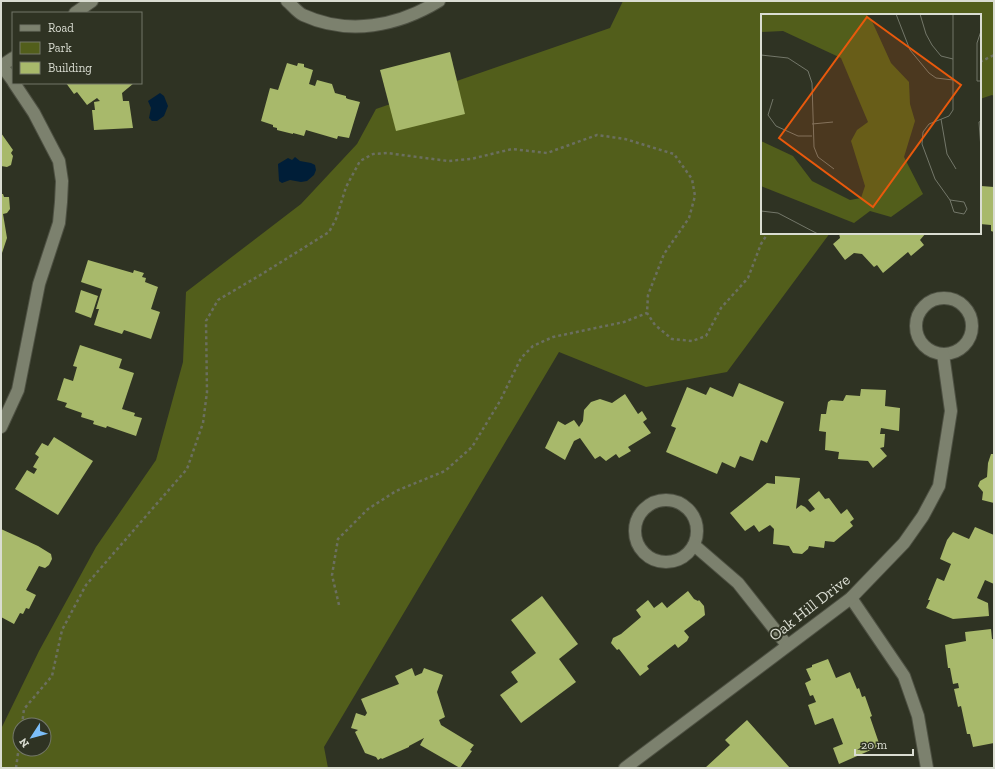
<svg xmlns="http://www.w3.org/2000/svg" width="995" height="769" font-family="'Zilla Slab',serif">
<style>
.green{fill:#525e1b;fill-rule:evenodd}
.water{fill:#001e38}
.building{fill:#a8b96b}
.lines{fill:none;stroke-linecap:round;stroke-linejoin:round}
.minor-casing{stroke:#4e5143;stroke-width:14}
.path{stroke:#6b6f60;stroke-width:2.5;stroke-dasharray:3 3;stroke-linecap:butt}
.minor{stroke:#7c816e;stroke-width:12}
.labels{text-anchor:middle;stroke-width:4;stroke-linejoin:round;paint-order:stroke}
.street-label{font-size:16px;fill:#daddd2;stroke:#2f3323}
.inset-road{fill:none;stroke:#737769;stroke-width:1}
.view{fill:#e8590c;fill-opacity:0.15;stroke:#e8590c;stroke-width:2}
.inset-edge{fill:none;stroke:#daddd2;stroke-width:2}
</style>
<rect width="100%" height="100%" fill="#2f3323"/>
<path class="green" d="M623 1H994V96L992 95 980 99V15H762V233H830L727 372 646 387 559 352 324 747 328 768H1V729L39 651 96 547 156 460 183 362 186 292 301 204 357 144 376 109 610 28ZM20 725H44V749H20Z"/>
<g class="water">
<polygon points="160,93 164,96 168,106 164,116 157,121 152,121 149,118 151,108 148,101"/>
<polygon points="295,157 300,161 311,163 315,165 316,170 314,175 307,181 301,182 290,180 282,183 279,181 278,164 288,158 292,160"/>
</g>
<g class="building">
<polygon points="450,52 465,114 396,131 380,70"/>
<polygon points="287,63 297,66 298,63 304,64 304,67 313,70 309,84 315,86 317,80 332,84 335,93 346,96 346,98 348,99 360,102 349,138 338,136 337,139 306,130 304,136 293,133 293,134 277,130 277,128 273,127 273,125 261,121 270,88 278,90"/>
<polygon points="66,83 134,83 122,93 123,101 129,101 133,128 94,130 92,110 95,110 94,102 100,101 97,98 87,105 77,92 74,94"/>
<polygon points="1,133 13,150 11,153 13,156 11,165 7,167 1,166"/>
<polygon points="980,183 981,186 994,187 994,232 991,231 991,225 980,224"/>
<polygon points="1,194 3,194 4,197 9,197 10,209 7,213 3,214 7,238 1,256"/>
<polygon points="839,233 926,233 920,240 924,245 911,256 908,252 883,273 877,265 874,267 862,254 854,253 845,260 833,244 840,238"/>
<polygon points="88,260 133,273 134,270 144,273 142,277 146,278 145,282 158,287 151,309 160,312 151,339 124,330 122,334 94,325 99,309 96,309 102,289 81,282"/>
<polygon points="81,290 98,296 91,318 75,312"/>
<polygon points="80,345 122,359 119,368 134,373 122,409 135,413 134,416 142,418 136,436 107,426 106,428 93,424 94,421 81,417 82,413 65,407 67,403 57,400 64,378 73,381 77,367 73,366"/>
<polygon points="739,383 784,402 767,443 761,440 753,461 740,456 735,468 722,462 717,474 666,452 676,428 671,426 687,387 706,395 710,387 733,397"/>
<polygon points="861,389 886,390 885,406 900,408 899,431 881,428 880,434 885,434 884,447 880,448 887,456 873,468 868,461 838,459 839,452 825,450 826,432 819,431 821,414 826,414 828,402 831,400 843,401 846,395 860,396"/>
<polygon points="625,394 638,414 642,411 647,419 643,422 651,433 628,447 631,451 619,458 616,454 606,461 600,456 595,459 580,438 574,441 565,460 545,448 558,421 565,425 574,420 579,427 583,421 584,410 591,402 600,399 612,403"/>
<polygon points="54,437 93,461 58,515 15,489 27,470 34,474 37,469 33,467 39,457 35,454 42,443 48,446"/>
<polygon points="991,454 994,454 994,503 982,500 983,492 978,486 980,481 987,477 988,463"/>
<polygon points="775,476 800,478 796,509 801,505 805,507 810,512 815,509 808,500 819,491 825,499 829,498 841,514 847,509 854,519 850,522 853,526 834,542 825,541 824,548 809,546 808,549 802,554 793,553 789,546 773,544 774,529 770,525 759,532 754,525 745,531 730,513 767,483 775,484"/>
<polygon points="975,527 994,535 994,584 985,580 977,598 988,603 989,616 953,619 926,608 930,600 928,600 937,578 944,581 951,564 940,559 947,540 953,532 969,539"/>
<polygon points="1,529 38,546 51,554 52,559 49,565 45,568 39,566 26,590 36,595 29,609 26,608 23,614 20,613 14,624 1,617"/>
<polygon points="688,591 694,599 698,601 699,600 704,606 705,615 684,631 689,637 687,641 678,648 675,644 647,666 649,669 640,676 619,649 617,650 611,643 613,638 621,634 641,617 636,610 648,600 654,608 662,602 667,608"/>
<polygon points="542,596 578,644 559,659 576,682 521,723 500,695 518,682 511,672 536,653 511,620"/>
<polygon points="991,629 992,639 994,639 994,743 973,747 970,734 967,734 961,706 958,707 954,689 959,688 958,683 953,684 950,668 948,668 945,645 966,641 965,632"/>
<polygon points="828,659 836,678 850,672 857,689 859,688 862,697 865,696 872,716 870,717 880,746 839,764 833,748 843,744 833,718 815,725 808,705 816,702 813,695 810,696 805,683 811,680 806,669 812,667 812,665"/>
<polygon points="412,668 415,676 422,673 424,668 443,675 437,692 445,717 439,720 441,725 474,745 470,750 472,751 460,768 420,745 424,738 409,746 409,747 382,759 381,758 378,760 376,757 365,753 355,732 358,730 351,728 356,713 365,716 367,713 361,699 399,684 395,676"/>
<polygon points="747,720 790,768 705,768 730,745 725,740"/>
</g>
<g class="lines">
<defs>
<g id="minor">
<path d="M287 1C292 5 297 12 303 15 349 36 398 26 439 1"/>
<polyline points="75,13 92,1"/>
<polyline points="1,66 13,58"/>
<polyline points="2,66 13,81"/>
<circle cx="944" cy="326" r="28"/>
<polyline points="1,427 18,390 39,284 59,223 61,202 62,181 59,161 34,113 14,83"/>
<circle cx="666" cy="531" r="31"/>
<polyline points="694,545 738,583 787,645"/>
<polyline points="851,598 904,676 918,716 927,768"/>
<polyline points="625,768 851,598 904,543 923,516 939,486 951,411 943,354"/>
</g>
</defs>
<use href="#minor" class="minor-casing"/>
<g class="path">
<polyline points="980,62 994,55"/>
<polyline points="339,605 332,575 338,539 368,509 396,491 445,471 472,447 500,401 521,358 533,346 553,337 624,322 647,313"/>
<polyline points="22,725 24,709 52,676 62,630 86,585 187,469 203,423 207,392 206,321 218,300 262,274 329,232 336,219 346,187 360,161 373,154 387,153 448,161 471,159 512,149 547,153 597,135 625,139 674,154 692,179 695,196 689,218 664,254 648,295 647,313 655,325 672,339 692,341 706,336 721,308 748,278 761,244 768,233"/>
<polyline points="16,768 20,739"/>
</g>
<use href="#minor" class="minor"/>
</g>
<g class="labels">
<g class="street-label">
<text transform="translate(809 607) rotate(-38)" y="6">Oak Hill Drive</text>
</g>
</g>
<g transform="translate(761 14)">
<rect width="220" height="220" fill="#2f3323"/>
<path d="M0 0H105L110 5 130 49 148 68 149 90 154 107 143 143 162 180 130 203 109 197 93 209 0 172V127L32 142 51 167 89 186 100 184 104 172 90 127 96 116 107 108 80 44 22 17 0 18Z" fill="#525e1b"/>
<path class="inset-road" d="M135 0 149 36 168 59 175 64 192 66M159 0 165 20 171 31 180 42 192 45M220 17 216 29V67H220M0 41 27 44 47 57 51 69 53 133 57 143 73 155M12 85 7 101 15 112 37 122H51M180 105 186 140 195 155M220 107 218 108 220 135M51 110 72 108M189 186 174 165 161 130 162 118 168 110 188 102 192 96V0M189 186 203 188 206 195 203 200 193 198ZM0 197 17 199 57 220"/>
<path class="view" d="M106 3 200 71 112 193 18 124Z"/>
<rect width="220" height="220" class="inset-edge"/>
</g>
<rect width="995" height="769" fill="none" stroke="#daddd2" stroke-width="4"/>
<rect x="12" y="12" width="130" height="72" fill="#2f3323" stroke="#737769"/>
<rect x="20" y="25" width="20" height="6" fill="#7c816e" stroke="#737769"/>
<text x="48" y="32" font-size="12" fill="#daddd2">Road</text>
<rect x="20" y="42" width="20" height="12" fill="#525e1b" stroke="#737769"/>
<text x="48" y="52" font-size="12" fill="#daddd2">Park</text>
<rect x="20" y="62" width="20" height="12" fill="#a8b96b" stroke="#737769"/>
<text x="48" y="72" font-size="12" fill="#daddd2">Building</text>
<g transform="translate(32 737) rotate(234)"><circle r="19" fill="#2f3323" stroke="#737769"/>
<path d="M0-3L7 15L0 10L-7 15Z" fill="#7cbef9"/>
<text y="-6" font-size="11" font-weight="bold" text-anchor="middle" fill="#daddd2">N</text>
</g>
<path d="M855 749v6h58v-6" fill="none" stroke="#daddd2" stroke-width="2"/>
<text x="861" y="749" font-size="12" fill="#daddd2" stroke="#2f3323" stroke-width="3" paint-order="stroke">20 m</text>
</svg>
